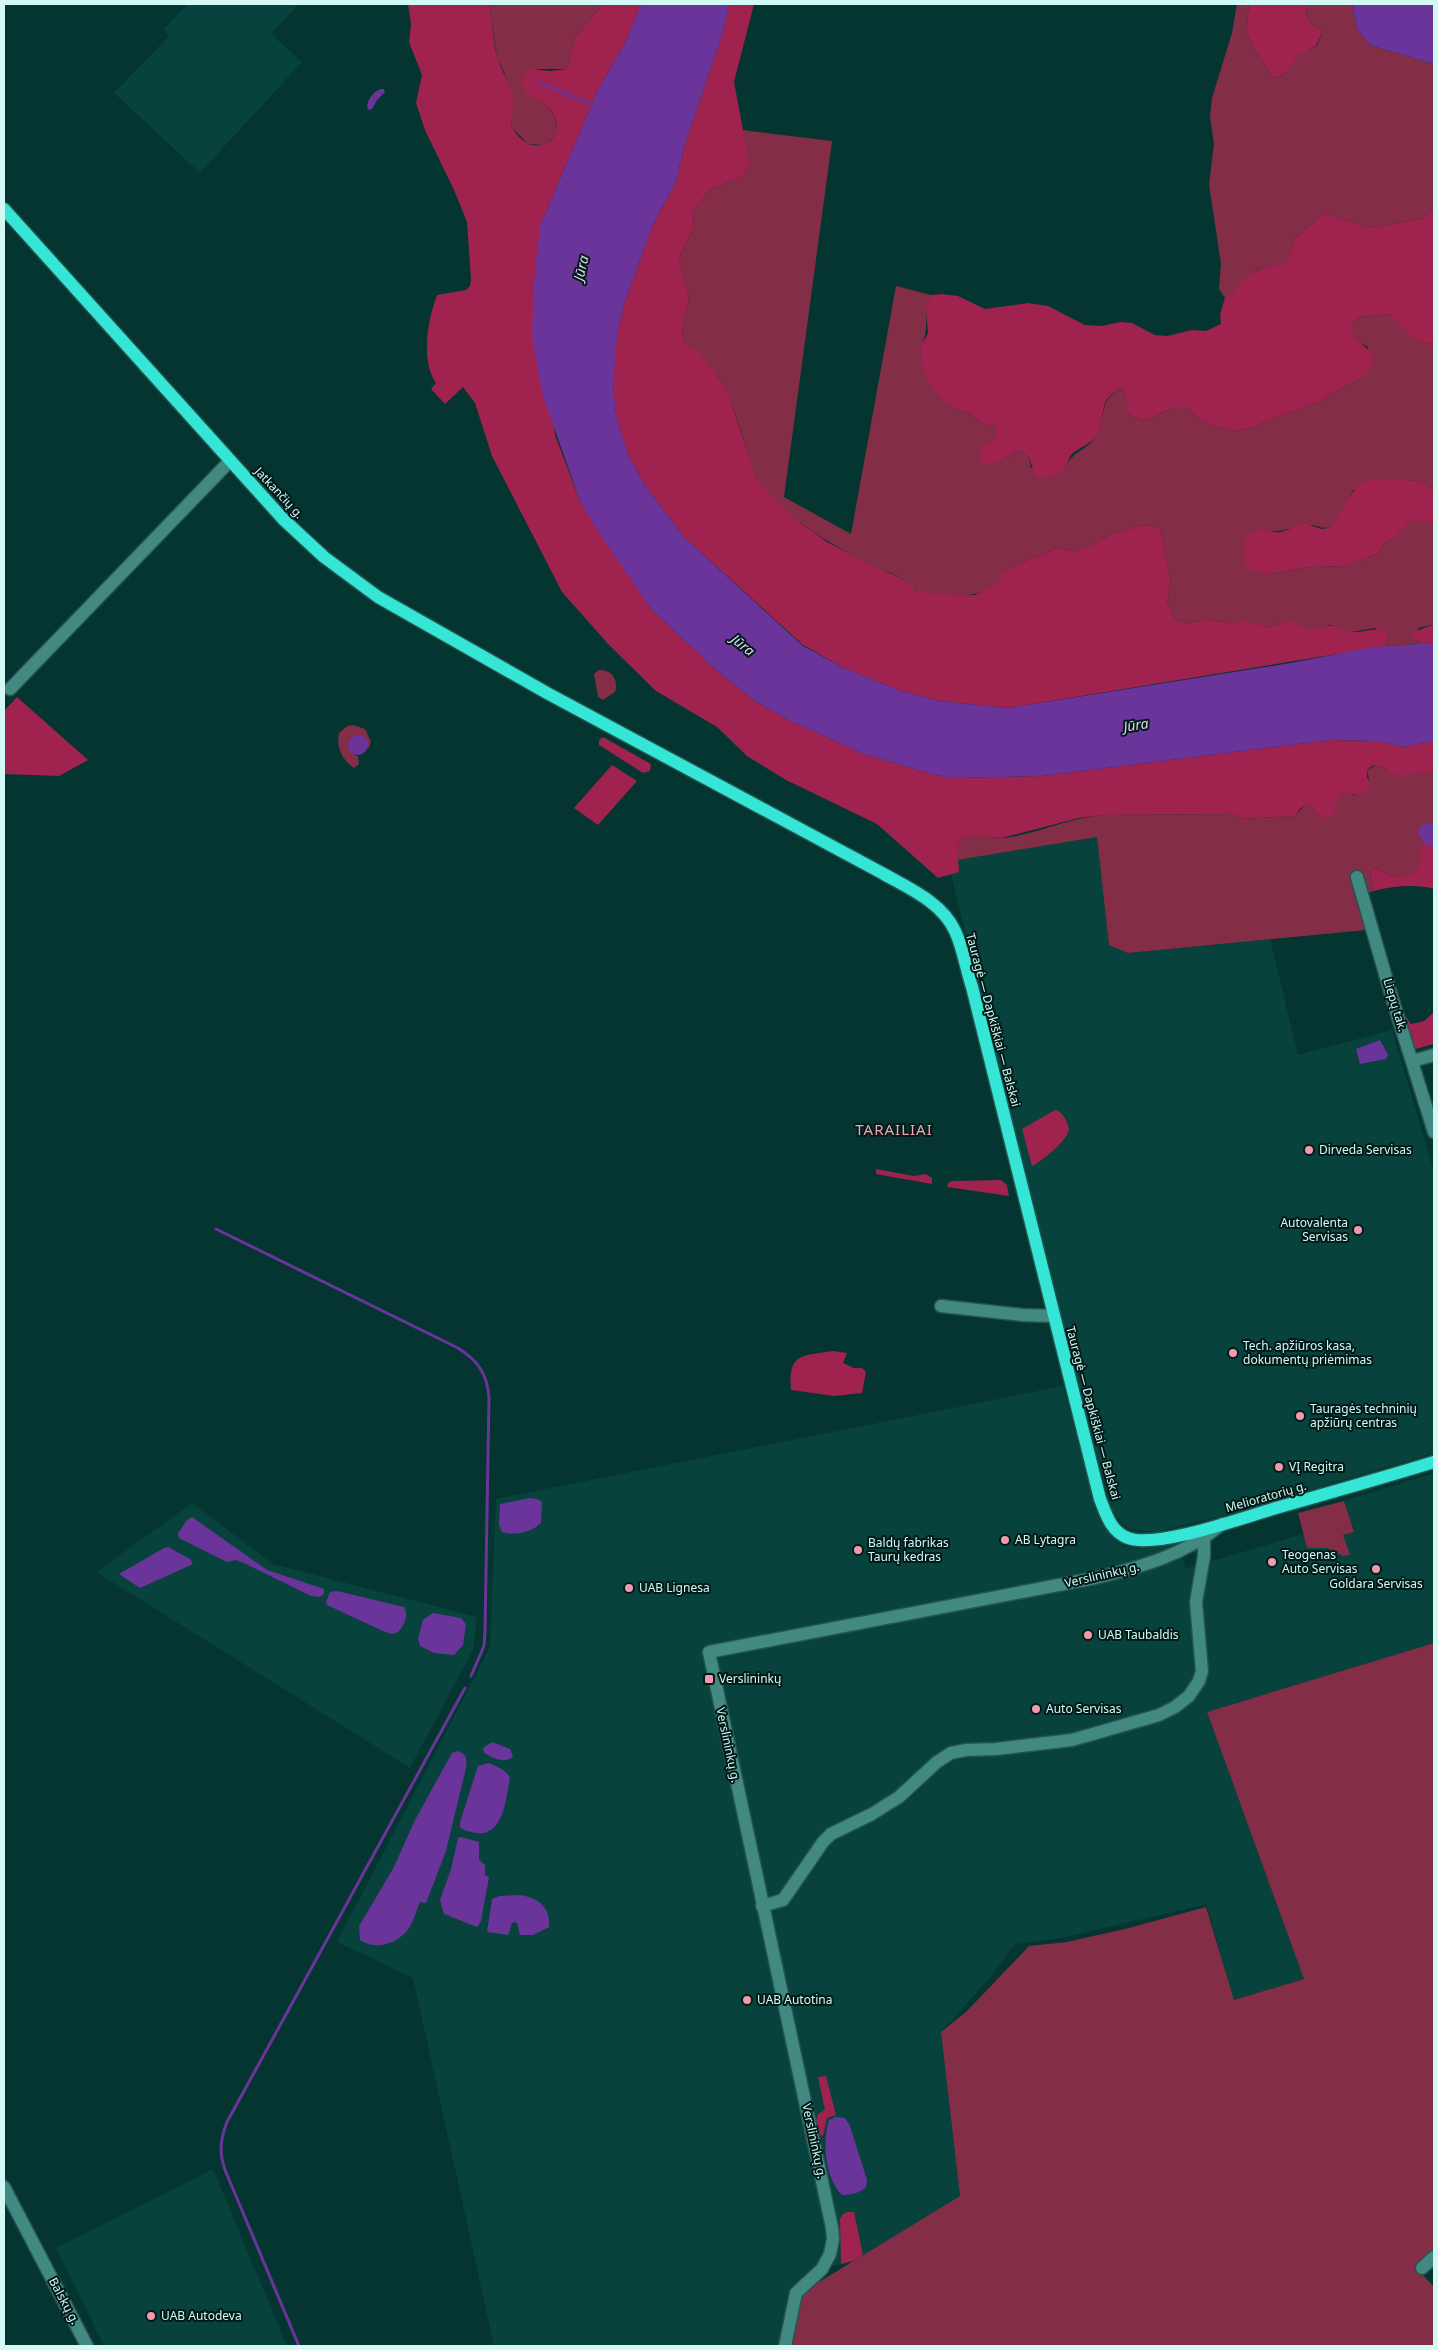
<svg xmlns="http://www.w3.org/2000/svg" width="1438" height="2350" font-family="'Noto Sans',sans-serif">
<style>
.built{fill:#07423d}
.green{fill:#832d47}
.forest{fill:#9f234e}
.water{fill:#6b349a}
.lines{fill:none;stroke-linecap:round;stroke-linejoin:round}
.stream{stroke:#6b349a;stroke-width:3}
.minor-casing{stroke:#255450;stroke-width:15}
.major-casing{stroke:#255450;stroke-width:15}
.minor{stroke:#428981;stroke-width:12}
.major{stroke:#35e5d5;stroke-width:12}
.poi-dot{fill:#f29aad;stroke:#011a18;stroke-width:2}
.labels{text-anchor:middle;stroke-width:4;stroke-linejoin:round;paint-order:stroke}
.street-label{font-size:12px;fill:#d2f9f3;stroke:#011a18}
.poi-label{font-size:12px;fill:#d2f9f3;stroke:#011a18;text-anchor:start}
.water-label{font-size:14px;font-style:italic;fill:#e2d6f1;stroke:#011a18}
.quarter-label{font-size:15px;letter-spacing:1px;fill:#f5a3b5;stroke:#011a18}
</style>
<rect width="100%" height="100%" fill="#043531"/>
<g class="built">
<polygon points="188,4 299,4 271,34 302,62 200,173 114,93 169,36 164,29"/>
<polygon points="1097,837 1128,953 1270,939 1298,1055 1392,1030 1434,1172 1434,1453 1221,1516 1154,1532 1130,1529 1122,1523 1112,1511 1045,1259 951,874 959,871 957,860"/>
<polygon points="1063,1386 1094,1501 1107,1531 1119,1544 1131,1548 1148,1547 1177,1542 1186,1569 1303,1534 1307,1548 1327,1548 1343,1556 1343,1535 1354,1532 1344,1501 1434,1473 1434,1643 1207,1712 1304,1979 1233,2000 1207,1904 1062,1938 1016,1944 986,1982 941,2032 960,2196 853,2261 822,2269 805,2283 785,2346 494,2346 413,1978 337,1942 490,1647 496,1499"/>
<polygon points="192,1503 273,1564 477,1617 473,1650 410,1768 96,1572"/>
<polygon points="213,2169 287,2346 104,2346 56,2248"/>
</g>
<g class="green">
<path d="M489 4H603L575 37 567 69H537L529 94C547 102 558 113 557 134L545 145 528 144 512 128 511 115 514 105 504 72 497 58Z"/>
<path d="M1237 4H1249L1246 32 1254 49 1274 78 1285 74 1299 54 1317 46 1323 31C1309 23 1303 20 1308 4H1352L1358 30 1370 45 1434 64V207L1423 218 1370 228 1323 213 1295 239 1287 261C1277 267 1263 265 1254 272 1243 280 1237 292 1225 298L1219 289 1221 264 1209 184 1214 144 1210 116 1212 98 1232 33Z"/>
<path d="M742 130 832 141 784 497 851 534 896 286 931 295C923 314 930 327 922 344L951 407 971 414 983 424 996 427V435L991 442 999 462 1020 450 1029 458 1031 468H1065C1074 450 1082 453 1093 440 1109 423 1094 400 1123 388L1127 401V413L1144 421 1175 407H1185L1202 422 1221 428 1233 431 1247 429 1321 401 1334 392 1361 378 1368 347 1357 341 1351 333V326L1358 317 1389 314C1404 325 1414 346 1434 343V490C1415 470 1377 485 1353 490L1345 508 1332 527C1320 530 1318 524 1308 525 1295 525 1285 532 1272 531L1267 574 1311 567 1348 566 1379 553 1385 542 1394 539 1409 521H1427L1434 524V624L1419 628 1414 639 1423 644 1386 646 1388 638 1375 628 1351 632 1329 625 1313 631 1303 630 1294 621H1287L1269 627 1241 621 1233 623 1205 619 1186 624 1175 619 1167 602 1171 581 1160 527 1144 525 1128 529 1110 535 1092 545 1074 551 1057 548 1003 571C1002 575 1000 582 997 584 983 599 933 598 916 590 910 588 906 582 901 578 892 572 880 570 870 565 830 544 782 516 756 477 750 469 748 455 745 445 733 404 721 368 685 343L682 329 689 298 679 258 693 229 694 209 712 188 740 178 750 167Z"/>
<path d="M599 670C612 669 619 681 615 692L603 700 598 697 594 674Z"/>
<path d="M353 725 365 729 371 742 368 749 366 740 355 755 358 756 359 764 354 768C342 760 336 747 339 733L347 726Z"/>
<path d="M1377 765 1399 775 1434 771V847L1421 848 1418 867 1412 876 1404 874 1395 877 1374 868 1370 872 1374 891 1356 896 1366 930 1128 953 1109 945 1097 837 957 860C957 852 955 844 962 838 973 829 991 839 1003 838 1034 835 1067 819 1100 815L1234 814 1243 819 1295 816 1305 805H1310L1321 818 1335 805 1343 791 1355 795 1369 780 1367 770Z"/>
<polygon points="1344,1501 1354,1532 1343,1535 1350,1555 1343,1556 1327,1548 1307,1548 1298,1513"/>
<polygon points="1434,1643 1434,2264 1422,2274 1434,2287 1434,2346 790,2346 799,2302 806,2290 960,2196 941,2032 967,2011 1029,1946 1067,1942 1129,1928 1206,1907 1234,2000 1304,1979 1207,1712"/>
</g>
<g class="forest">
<path d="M408 4H489C492 21 493 40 497 57 502 73 513 88 514 104 514 112 510 119 512 127 515 134 524 143 532 145 540 146 546 145 552 139 557 134 558 128 556 121 552 103 537 101 524 91L521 80 529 69 550 71 567 69 575 37 603 4H641L626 41 598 90 540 226 555 435 580 501 652 610 714 668 755 701 791 721 864 754 935 775 954 778 1042 776 1331 740 1377 741 1404 747 1434 741V771C1427 772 1405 776 1399 775 1388 774 1378 758 1367 770V777L1371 787C1362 796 1355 795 1343 792L1335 805V813L1329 818H1321L1310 805C1302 805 1299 809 1296 816L1243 819 1234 814 1100 815 1079 818 1002 838 973 835 962 838 957 845 959 872 938 878 877 824 786 780 747 756 717 727 656 691 609 645 562 592 492 456 475 403 463 387 445 404 431 389 436 383C420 360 428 319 437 295L466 290 470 286 471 279 467 222 454 190 425 130 416 103 422 75 409 42 411 24Z"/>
<path d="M729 4H754L734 82 750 167 740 178 712 188 694 209 693 229 679 258 689 298 682 330 685 343 700 353 714 371 729 396 755 476 772 496 801 523 827 542 871 565 901 578 915 590 935 594 975 595 997 584 1003 571 1057 548 1074 551 1092 545 1110 535 1128 529 1144 525 1160 527 1171 581 1167 602 1175 619 1186 624 1205 619 1233 623 1241 620 1269 627 1287 621H1295C1313 639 1312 625 1330 626 1338 626 1346 631 1354 632 1366 632 1373 627 1385 631L1388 638 1386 646 1008 708 939 701 901 691 844 668 803 645 684 537 646 487 628 455 617 420 613 388 614 360 617 334 625 301 653 224 676 182 684 147 723 32Z"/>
<path d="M1249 4H1308C1303 20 1309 23 1323 31L1316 46 1299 55 1285 74 1274 78 1254 49 1246 32Z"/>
<path d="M1434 207V343C1413 346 1404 326 1389 314L1358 317 1351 326V333C1358 342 1368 347 1374 357L1370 369 1361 378 1334 392 1321 401 1247 429 1233 431 1221 428 1202 422 1185 407H1175L1144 421 1127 413V401L1123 388C1096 399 1107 414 1098 433 1092 445 1080 446 1071 455 1069 458 1068 463 1066 466 1059 477 1048 479 1036 477L1029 458 1020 450 999 462 983 465 979 458 982 445 991 442 996 435V427L983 424 971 414 951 407 936 393 927 378 921 363 922 344 928 333 926 307 931 295 942 294 958 296 985 309 1028 303 1048 306 1085 325 1101 326 1121 322 1132 323 1155 335 1167 336 1192 330 1206 331 1221 324 1220 314 1225 298C1237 291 1243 277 1256 271 1265 265 1277 266 1287 261L1295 239 1323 213 1370 228 1423 218Z"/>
<path d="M1384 480C1402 481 1421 476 1434 490V524L1427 521H1410L1394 539 1385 542 1379 553 1348 566 1311 567 1267 574 1248 569C1240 556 1241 529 1262 530 1268 530 1275 533 1281 532 1288 530 1296 525 1303 523L1322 529 1332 527C1337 518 1355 487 1360 483 1366 479 1377 480 1384 480Z"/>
<polygon points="1434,624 1434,643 1423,644 1414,639 1412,633"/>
<polygon points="17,697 88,760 59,776 4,774 4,711"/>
<polygon points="603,737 651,764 650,771 643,773 599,745 599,740"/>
<polygon points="612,765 637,781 598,825 574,808"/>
<path d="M1425 844 1434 847V889C1416 884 1394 886 1374 891L1370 872 1374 868 1395 877 1404 874 1412 875 1418 867 1420 848Z"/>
<polygon points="1401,1010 1411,1024 1424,1021 1434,1012 1433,1044 1416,1049 1412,1046"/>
<path d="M1055 1110C1060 1111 1061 1113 1064 1117 1066 1120 1068 1125 1069 1129 1069 1139 1041 1162 1032 1166L1022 1129Z"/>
<polygon points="876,1169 914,1176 926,1174 932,1178 932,1184 876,1174"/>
<polygon points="1001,1180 1007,1185 1009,1196 947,1187 948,1183 952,1181"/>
<path d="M833 1351 847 1353 843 1363 854 1368H862L866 1372 862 1393 834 1396 791 1390C788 1353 801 1356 833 1351Z"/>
<polygon points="826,2076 836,2115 827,2118 823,2136 820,2135 816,2121 818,2114 825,2110 818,2077"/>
<polygon points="848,2212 854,2212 863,2255 853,2261 841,2264 840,2219 843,2214"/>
</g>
<g class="water">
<polygon points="641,4 729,4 723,32 684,147 676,182 653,224 625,301 617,334 613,388 617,420 628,455 646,487 684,537 803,646 844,668 901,691 939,701 1008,708 1291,663 1373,647 1434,643 1434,741 1404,747 1377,741 1331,740 1042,776 954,778 935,775 864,754 791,721 755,701 714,668 652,610 599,533 580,501 542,393 532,335 534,281 540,226 598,90 626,41"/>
<polygon points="1352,4 1434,4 1434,64 1370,45 1358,30"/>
<path d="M381 89H384L385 92 377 100 372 109 368 110C365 102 373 91 381 89Z"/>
<circle cx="358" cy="745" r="10"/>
<polygon points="1429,823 1434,824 1434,847 1425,844 1418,833 1420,826"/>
<polygon points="1380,1040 1388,1055 1386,1059 1360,1064 1356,1049"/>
<path d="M530 1498 537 1499 542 1502 541 1523C532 1532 514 1536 502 1532L499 1525 500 1504Z"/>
<polygon points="192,1517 267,1570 324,1589 324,1594 320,1597 311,1596 246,1564 236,1560 227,1562 179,1538 178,1534 186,1521"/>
<polygon points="168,1547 190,1559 193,1564 140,1588 119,1574 164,1548"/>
<path d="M337 1591 404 1607C409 1616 404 1625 398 1632L392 1634 383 1631 327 1605 326 1602 330 1592Z"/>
<polygon points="433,1613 461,1618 466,1624 463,1645 454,1655 434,1653 420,1646 418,1639 423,1620"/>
<path d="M492 1742 510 1749 513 1757C504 1764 493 1758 484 1753L483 1748Z"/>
<path d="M457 1751C467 1754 467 1758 466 1768L446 1851 426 1903 420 1902C416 1911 413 1924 407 1931 394 1945 376 1950 360 1940L359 1926 394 1867 415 1820 452 1753Z"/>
<path d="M489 1763C496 1766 507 1770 510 1778 506 1797 504 1838 475 1833 469 1831 464 1831 460 1827V1822L478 1766Z"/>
<polygon points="461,1837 479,1842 479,1860 485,1865 485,1875 489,1877 481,1921 477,1927 444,1914 440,1900 451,1869 458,1838"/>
<path d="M520 1895C538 1898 551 1907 549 1927L533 1935H520L517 1923 514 1922 512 1923 508 1935 487 1932 492 1899 500 1896Z"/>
<path d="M836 2117 845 2118 850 2126 867 2180 866 2187C860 2193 851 2195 842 2195 825 2179 822 2141 829 2120Z"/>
</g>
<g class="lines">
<g class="stream">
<polyline points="539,82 594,106"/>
<path d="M216 1229 458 1348C477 1360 487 1373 489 1397L485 1631 484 1646 471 1676"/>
<path d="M299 2346 225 2170C219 2153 220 2140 227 2122L465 1688"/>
</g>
<defs>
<g id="minor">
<polyline points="10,689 230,461"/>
<polyline points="1357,877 1392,998 1434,1132"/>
<polyline points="1412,1061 1434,1055"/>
<polyline points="941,1306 1023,1315 1053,1316"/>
<polyline points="762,1906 783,1900 823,1842 831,1834 872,1814 899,1797 937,1762 951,1753 966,1750 996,1749 1072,1740 1159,1715 1175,1707 1189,1696 1199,1681 1202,1671 1196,1602 1204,1556 1204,1539"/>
<polyline points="4,2187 87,2346"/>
<polyline points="1422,2268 1434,2257"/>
<path d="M785 2346 796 2293 822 2269 830 2254 833 2239 832 2228 709 1652 1095 1578C1141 1567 1185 1555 1222 1524"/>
</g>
<path id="major" d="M4 209 283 519 324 557 378 597 547 693 882 873C908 888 942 902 955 931 963 948 966 969 972 987L1100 1499C1106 1514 1111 1532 1128 1538 1157 1549 1245 1517 1276 1508 1329 1493 1382 1478 1434 1462"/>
</defs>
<use href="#minor" class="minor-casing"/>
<use href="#major" class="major-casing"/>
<use href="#minor" class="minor"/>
<use href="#major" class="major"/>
</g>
<g class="poi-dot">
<circle cx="1309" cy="1150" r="5"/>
<circle cx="1358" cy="1230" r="5"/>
<circle cx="1233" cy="1353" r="5"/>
<circle cx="1300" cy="1416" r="5"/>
<circle cx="1279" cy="1467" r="5"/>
<circle cx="1005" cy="1540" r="5"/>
<circle cx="858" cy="1550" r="5"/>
<circle cx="1272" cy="1562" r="5"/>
<circle cx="1376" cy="1569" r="5"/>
<circle cx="629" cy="1588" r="5"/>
<circle cx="1088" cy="1635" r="5"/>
<rect x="704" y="1674" width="10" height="10" rx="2.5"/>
<circle cx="1036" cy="1709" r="5"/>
<circle cx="747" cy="2000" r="5"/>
<circle cx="151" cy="2316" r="5"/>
</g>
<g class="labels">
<g class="street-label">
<text transform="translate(279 493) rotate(47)" y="4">Jatkančių g.</text>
<text transform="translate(1395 1005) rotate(73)" y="4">Liepų tak.</text>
<text transform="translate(993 1020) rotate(75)" y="4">Tauragė — Dapkiškiai — Balskai</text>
<text transform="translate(1093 1413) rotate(75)" y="4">Tauragė — Dapkiškiai — Balskai</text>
<text transform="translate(1266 1497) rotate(-16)" y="4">Melioratorių g.</text>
<text transform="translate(1102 1575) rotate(-13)" y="4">Verslininkų g.</text>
<text transform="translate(728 1745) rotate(78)" y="4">Verslininkų g.</text>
<text transform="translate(814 2141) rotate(78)" y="4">Verslininkų g.</text>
<text transform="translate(64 2301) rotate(62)" y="4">Balskų g.</text>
</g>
<g class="poi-label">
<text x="1319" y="1154">Dirveda Servisas</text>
<text x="1348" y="1227" text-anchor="end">Autovalenta<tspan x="1348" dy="14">Servisas</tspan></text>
<text x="1243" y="1350">Tech. apžiūros kasa,<tspan x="1243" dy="14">dokumentų priėmimas</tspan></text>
<text x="1310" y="1413">Tauragės techninių<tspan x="1310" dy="14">apžiūrų centras</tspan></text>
<text x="1289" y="1471">VĮ Regitra</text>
<text x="1015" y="1544">AB Lytagra</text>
<text x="868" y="1547">Baldų fabrikas<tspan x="868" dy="14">Taurų kedras</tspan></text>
<text x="1282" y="1559">Teogenas<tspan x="1282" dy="14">Auto Servisas</tspan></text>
<text x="1376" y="1588" text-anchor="middle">Goldara Servisas</text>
<text x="639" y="1592">UAB Lignesa</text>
<text x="1098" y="1639">UAB Taubaldis</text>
<text x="719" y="1683">Verslininkų</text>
<text x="1046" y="1713">Auto Servisas</text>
<text x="757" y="2004">UAB Autotina</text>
<text x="161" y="2320">UAB Autodeva</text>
</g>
<g class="water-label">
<text transform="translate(581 268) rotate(-77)" y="5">Jūra</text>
<text transform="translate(743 645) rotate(39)" y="5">Jūra</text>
<text transform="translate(1136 725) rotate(-9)" y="5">Jūra</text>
</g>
<g class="quarter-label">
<text x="894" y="1135">TARAILIAI</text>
</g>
</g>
<rect width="1438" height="2350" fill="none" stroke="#d2f9f3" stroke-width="10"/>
</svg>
